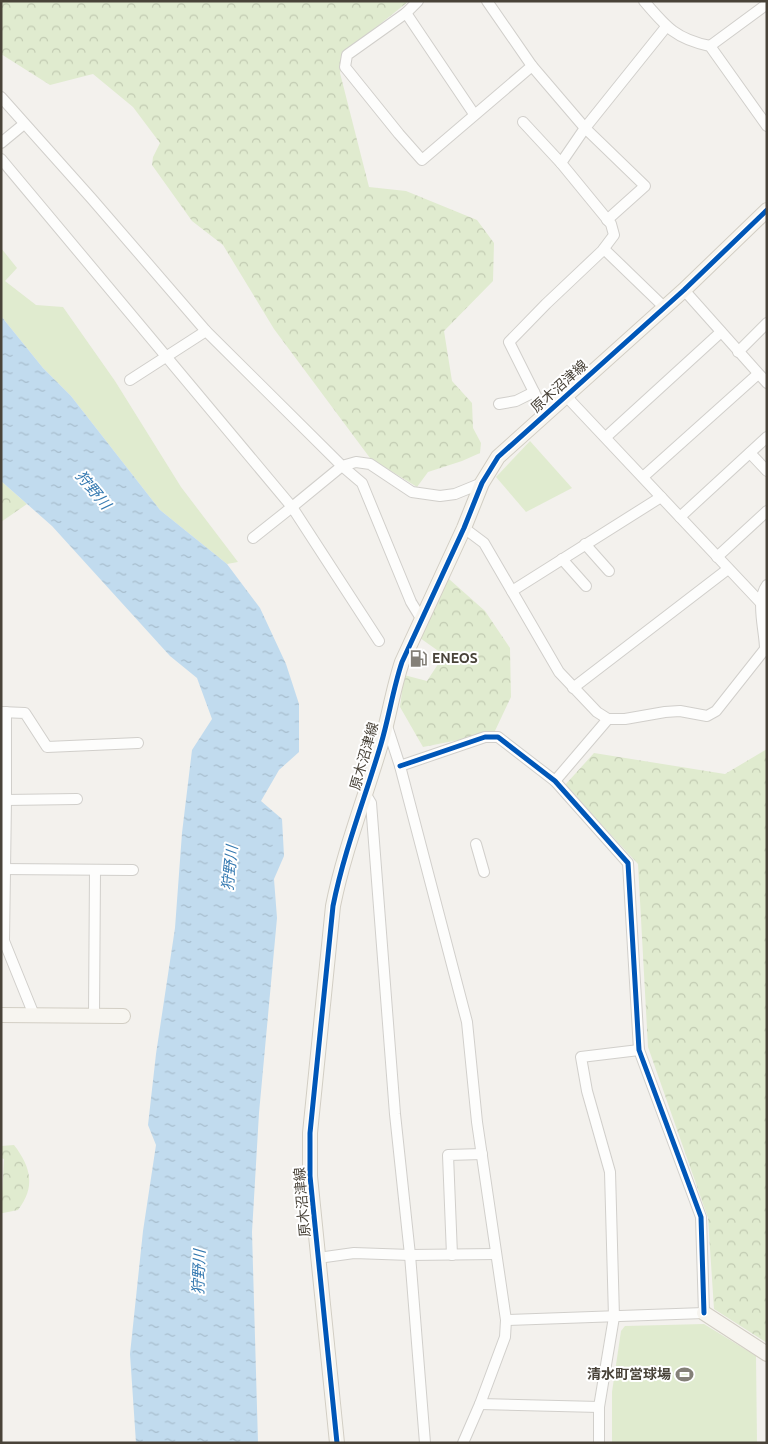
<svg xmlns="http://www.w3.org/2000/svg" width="768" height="1444" font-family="Ubuntu,'Noto Sans JP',sans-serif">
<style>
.grass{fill:#e0ebcf}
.forest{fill:url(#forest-crowns)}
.water{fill:url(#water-ripples)}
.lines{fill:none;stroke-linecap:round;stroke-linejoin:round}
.street-casing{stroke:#d1cfcb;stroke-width:12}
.secondary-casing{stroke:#d2cec4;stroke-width:16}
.street{stroke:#fdfdfc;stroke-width:10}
.secondary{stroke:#f7f5f0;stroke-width:14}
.cycleway-casing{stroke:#fff;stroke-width:8}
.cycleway{stroke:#0057b8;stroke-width:5}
.labels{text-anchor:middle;stroke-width:4;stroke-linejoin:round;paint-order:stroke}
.street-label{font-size:14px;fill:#494339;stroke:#fff}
.poi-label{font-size:14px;font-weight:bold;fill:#494339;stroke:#fff;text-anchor:start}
.water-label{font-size:15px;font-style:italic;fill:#367ab1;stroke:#fff}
</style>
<defs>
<pattern id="forest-crowns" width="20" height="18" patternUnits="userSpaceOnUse" patternTransform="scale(1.25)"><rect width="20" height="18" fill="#e0ebcf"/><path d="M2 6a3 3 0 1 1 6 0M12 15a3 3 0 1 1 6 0" fill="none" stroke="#c2cbb2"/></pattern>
<pattern id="water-ripples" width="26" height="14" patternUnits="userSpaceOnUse" patternTransform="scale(1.25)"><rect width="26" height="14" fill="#c1dbee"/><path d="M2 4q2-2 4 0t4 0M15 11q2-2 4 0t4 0" fill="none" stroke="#a7bdcd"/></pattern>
</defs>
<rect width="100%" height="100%" fill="#f3f1ed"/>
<g class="grass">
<polygon points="1,248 17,268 5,281 36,305 63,307 115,381 181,487 238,562 227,564 160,510 71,396 43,368 1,316"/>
<polygon points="530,441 572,488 526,512 496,477"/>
<polygon points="704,1324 756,1356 757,1443 612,1443 612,1392 621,1331 625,1326"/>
</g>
<g class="forest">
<polygon points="1,1 409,1 345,52 340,73 369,187 406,191 477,220 494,243 493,281 444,331 452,381 472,403 473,428 481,443 480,453 462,461 428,472 417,487 370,458 274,329 223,245 192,221 152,165 153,157 160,143 133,107 93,74 50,85 1,54"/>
<polygon points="1,481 27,504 1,522"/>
<polygon points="449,579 485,611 510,648 511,697 494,733 423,747 400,707 404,675 427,681 444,655 420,638 432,607"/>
<polygon points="767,749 767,1343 714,1309 708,1218 648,1047 638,864 565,785 594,753 725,774"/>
<path d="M14 1145C31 1167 36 1187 18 1210L3 1213H1L4 1159 1 1158V1146Z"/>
</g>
<polygon class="water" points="1,316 43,368 71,396 160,510 227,564 260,608 286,664 299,704 299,752 279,770 261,801 282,819 284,856 274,879 277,918 259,1113 252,1232 258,1443 136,1443 130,1354 143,1231 156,1145 148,1125 156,1054 175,928 182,833 192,750 212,719 197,678 170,656 52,526 1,481"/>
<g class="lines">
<defs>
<g id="street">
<polyline points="418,1 406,13 347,55 345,67 399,134 422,160 532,66"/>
<polyline points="487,1 532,66 585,128 645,186 607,220"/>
<path d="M644 1C666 27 676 39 710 46L767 126"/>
<polyline points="406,13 474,114"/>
<polyline points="710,46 767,4"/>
<polyline points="1,97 92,199 206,331 342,466 356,462 370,464 412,492 440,496 455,494 482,483"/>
<polyline points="523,122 561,163"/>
<polyline points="1,143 24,124"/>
<polyline points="1,159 292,507 342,466 362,483 411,602 422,620"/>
<polyline points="604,249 664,307"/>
<polyline points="684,290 767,383"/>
<polyline points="738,352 767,323"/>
<polyline points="130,380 206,331"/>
<polyline points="565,395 760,602"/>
<polyline points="499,404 516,401 534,392"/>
<polyline points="545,414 509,342 546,304 602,251 614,235 611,224 561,163 585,128 666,27"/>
<polyline points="606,437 721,332"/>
<polyline points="750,453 767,471"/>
<polyline points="643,477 758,374"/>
<polyline points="680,517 767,437"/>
<path d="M464 528 484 543 559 672 597 712 608 719H625L665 712 680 711 707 716 716 711 765 649C765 630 755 601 767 585"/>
<polyline points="253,538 292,507 379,641"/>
<polyline points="585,544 609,571"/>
<polyline points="717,557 767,511"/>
<polyline points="562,559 586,586"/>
<polyline points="512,591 661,497"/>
<polyline points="573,688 728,569"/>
<polyline points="1,712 25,713 47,747 138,743"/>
<polyline points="6,712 6,790"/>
<polyline points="386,723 400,766 467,1022 477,1122 506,1320 505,1337 480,1404 463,1443"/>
<polyline points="400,766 485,737 498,737 555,781 628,863 639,1050 701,1217 704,1313 506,1320"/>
<polyline points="555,781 608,719"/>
<polyline points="1,790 6,790 6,800 4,941 34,1015"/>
<polyline points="365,793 371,803 395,1114 410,1255 425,1443"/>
<polyline points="6,800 77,799"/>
<polyline points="476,844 484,872"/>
<polyline points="1,869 133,870"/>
<polyline points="94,1016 95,870"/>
<polyline points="452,1255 448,1155 482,1154"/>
<polyline points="318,1258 354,1253 410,1255 496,1254"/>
<polyline points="480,1404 599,1407"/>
<polyline points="599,1443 599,1407 614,1317 610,1172 587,1091 581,1057 639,1050"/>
</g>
<g id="secondary">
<polyline points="1,1015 123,1016"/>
<polyline points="704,1313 767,1354"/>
<path d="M337 1443 310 1176V1133L333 906C344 851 365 798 381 744 389 717 393 689 402 662L464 528 482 483 498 457 684 290 767 210"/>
</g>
</defs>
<use href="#street" class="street-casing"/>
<use href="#secondary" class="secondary-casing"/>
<use href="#street" class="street"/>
<use href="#secondary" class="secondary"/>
<defs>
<g id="cycleway">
<polyline points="400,766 485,737 498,737 555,781 628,863 639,1050 701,1217 704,1313"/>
<path d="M337 1443 310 1176V1133L333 906C344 851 365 798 381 744 389 717 393 689 402 662L464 528 482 483 498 457 684 290 767 210"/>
</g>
</defs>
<use href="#cycleway" class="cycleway-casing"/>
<use href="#cycleway" class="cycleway"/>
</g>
<defs>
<symbol id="fuel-bare" viewBox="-9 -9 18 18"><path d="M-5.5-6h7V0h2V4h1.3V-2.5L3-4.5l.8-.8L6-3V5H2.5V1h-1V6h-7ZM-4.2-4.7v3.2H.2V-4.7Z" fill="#848078" stroke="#fff" stroke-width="2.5" paint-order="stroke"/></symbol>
<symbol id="stadium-bare" viewBox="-9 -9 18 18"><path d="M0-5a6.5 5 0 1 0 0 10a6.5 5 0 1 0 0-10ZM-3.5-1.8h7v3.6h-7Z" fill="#848078" stroke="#fff" stroke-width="2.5" paint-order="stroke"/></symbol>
</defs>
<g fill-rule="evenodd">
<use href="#fuel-bare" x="406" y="646" width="25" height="25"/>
<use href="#stadium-bare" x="672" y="1362" width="25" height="25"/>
</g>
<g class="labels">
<g class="street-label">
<text transform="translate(559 386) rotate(-42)" y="5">原木沼津線</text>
<text transform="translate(364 756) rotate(-74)" y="5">原木沼津線</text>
<text transform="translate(302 1202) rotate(-95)" y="5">原木沼津線</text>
</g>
<g class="poi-label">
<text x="432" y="663">ENEOS</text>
<text x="671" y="1379" text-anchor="end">清水町営球場</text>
</g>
<g class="water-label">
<text transform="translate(93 490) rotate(50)" y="5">狩野川</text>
<text transform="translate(230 868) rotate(-84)" y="5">狩野川</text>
<text transform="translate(199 1272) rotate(-88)" y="5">狩野川</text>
</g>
</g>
<rect width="768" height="1444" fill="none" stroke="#494339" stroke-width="5"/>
</svg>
